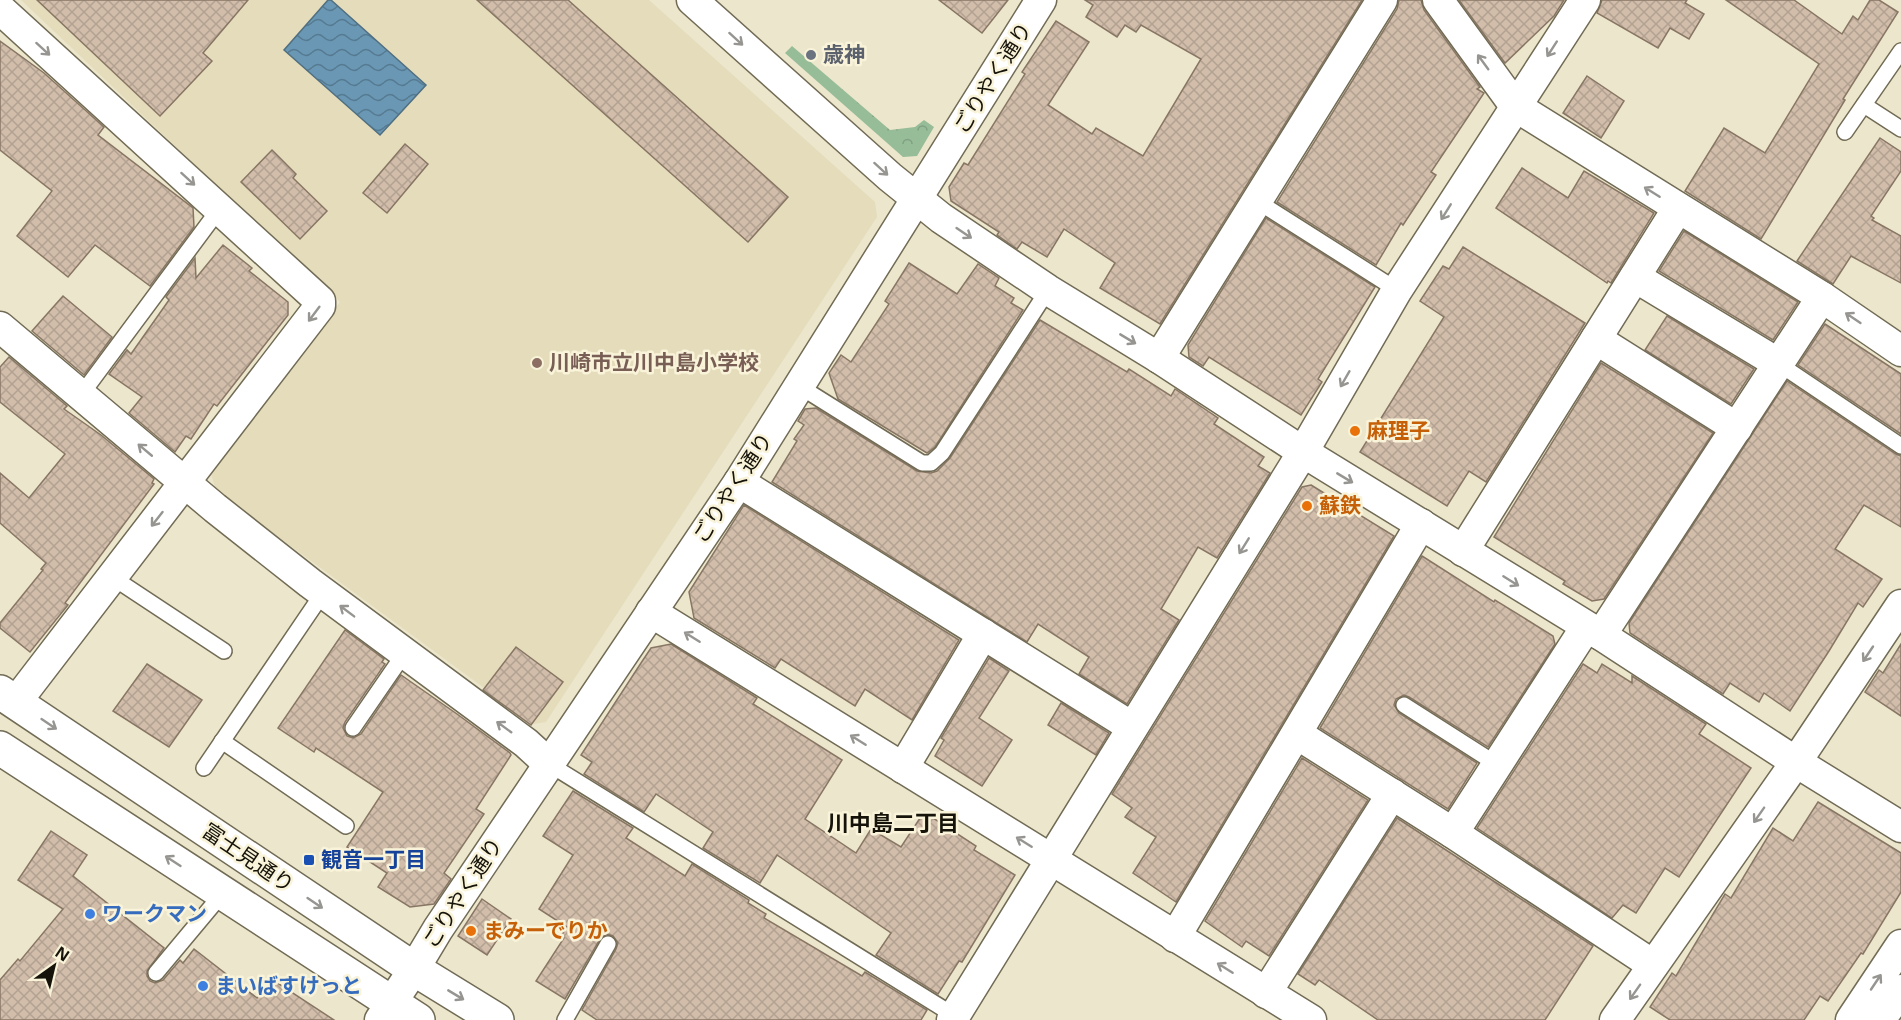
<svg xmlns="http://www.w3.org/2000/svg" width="1901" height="1020" font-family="'Noto Sans','Noto Sans JP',sans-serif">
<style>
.built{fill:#e4dcbb}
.forest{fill:url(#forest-crowns)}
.water{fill:url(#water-waves);stroke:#506f81;stroke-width:1.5}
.building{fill:url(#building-cross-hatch);stroke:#887664;stroke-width:1.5}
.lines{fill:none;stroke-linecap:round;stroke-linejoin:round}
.lane-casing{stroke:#716b55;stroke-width:18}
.street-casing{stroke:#716b55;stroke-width:33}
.highway-casing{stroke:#716b55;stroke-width:36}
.lane{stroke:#fff;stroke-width:15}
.street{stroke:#fff;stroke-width:30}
.highway{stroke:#fff;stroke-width:33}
.oneway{stroke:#969591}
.worship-dot{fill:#6b7280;stroke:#f9f3d9;stroke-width:2}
.education-dot{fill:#8d6e63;stroke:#f9f3d9;stroke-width:2}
.food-dot{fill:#e8710a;stroke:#f9f3d9;stroke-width:2}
.transit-dot{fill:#1a4fb4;stroke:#f9f3d9;stroke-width:2}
.shop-dot{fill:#3f7fe0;stroke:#f9f3d9;stroke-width:2}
.labels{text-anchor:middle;stroke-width:5;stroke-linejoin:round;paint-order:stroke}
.worship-label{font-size:21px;font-weight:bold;fill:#5b616d;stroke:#f9f3d9;text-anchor:start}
.street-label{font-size:21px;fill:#15130a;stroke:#f9f3d9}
.education-label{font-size:21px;font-weight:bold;fill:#785e54;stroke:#f9f3d9;text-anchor:start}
.food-label{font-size:21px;font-weight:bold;fill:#c56008;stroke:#f9f3d9;text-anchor:start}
.transit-label{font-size:21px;font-weight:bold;fill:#164399;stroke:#f9f3d9;text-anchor:start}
.shop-label{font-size:21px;font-weight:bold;fill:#366cbe;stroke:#f9f3d9;text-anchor:start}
.neighbourhood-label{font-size:22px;font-weight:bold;fill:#15130a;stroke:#f9f3d9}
</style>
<defs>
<pattern id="forest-crowns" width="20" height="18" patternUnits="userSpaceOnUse" patternTransform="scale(1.5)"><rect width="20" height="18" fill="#96bc98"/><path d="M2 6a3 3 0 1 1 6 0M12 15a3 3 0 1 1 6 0" fill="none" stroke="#80a182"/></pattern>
<pattern id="water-waves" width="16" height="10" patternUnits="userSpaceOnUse" patternTransform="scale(1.5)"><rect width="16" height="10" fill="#6997b4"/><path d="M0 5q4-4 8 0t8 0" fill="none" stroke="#557a91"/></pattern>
<pattern id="building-cross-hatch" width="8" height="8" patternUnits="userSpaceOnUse" patternTransform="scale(1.5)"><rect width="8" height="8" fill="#d2bdab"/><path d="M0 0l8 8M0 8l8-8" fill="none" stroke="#b3a292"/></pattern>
</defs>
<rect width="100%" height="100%" fill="#ece6cc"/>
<polygon class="built" points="21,0 649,0 875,202 877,217 546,722 533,724 216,491 210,470 340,302"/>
<polygon class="forest" points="792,46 890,130 915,127 924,120 934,127 917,156 903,157 785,53"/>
<polygon class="water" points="328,0 331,0 426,85 380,135 284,50"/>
<g class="building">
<polygon points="37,0 248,0 203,53 212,61 160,116"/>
<polygon points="477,0 568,0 788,197 748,242"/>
<polygon points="939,0 1008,0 982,33"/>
<polygon points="1085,0 1362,0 1160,324 1100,288 1115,263 1064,229 1047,257 1022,242 1017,249 997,235 999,232 951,201 949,187 964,163 968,165 1025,74 1022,72 1056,21 1089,42 1048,105 1092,134 1096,128 1143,156 1201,59 1141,25 1136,32 1125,25 1117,37 1086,17 1093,5"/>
<polygon points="1399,0 1421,0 1424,10 1480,87 1477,89 1484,93 1431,172 1436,175 1403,225 1401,223 1376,265 1277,202 1397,9"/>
<polygon points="1459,0 1564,0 1554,16 1505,63"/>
<polygon points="1602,0 1687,0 1685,3 1704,14 1689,39 1670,28 1658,48 1597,13"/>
<polygon points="1726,0 1794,0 1842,34 1853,16 1858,20 1870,0 1879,0 1898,12 1843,99 1845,100 1761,239 1685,191 1724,128 1765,153 1819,64"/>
<polygon points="0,41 44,73 104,127 98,135 193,208 194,227 150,286 95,245 68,277 17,236 52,191 0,150"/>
<polygon points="1587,76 1624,101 1601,138 1563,113"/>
<polygon points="1880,138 1901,152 1901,171 1871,216 1874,218 1872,220 1901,236 1901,283 1851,256 1833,284 1797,261"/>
<polygon points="405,144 428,164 387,213 363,193"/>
<polygon points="272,150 296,174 293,178 327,211 300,239 241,182"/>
<polygon points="1522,168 1568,198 1584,171 1654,213 1611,283 1608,281 1607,283 1496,208"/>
<polygon points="1266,218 1375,287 1318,379 1322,382 1301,415 1209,357 1203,366 1189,357 1188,345"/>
<polygon points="1684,231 1798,302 1773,340 1659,271"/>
<polygon points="223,245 252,268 249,271 288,302 288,315 217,406 214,404 191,439 186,436 175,452 129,413 142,397 109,374 127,350 131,354 169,300 166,297 195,258 196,278"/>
<polygon points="1463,247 1585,323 1486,482 1469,471 1447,506 1360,452 1444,317 1420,301 1443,266 1449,269"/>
<polygon points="909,263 957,294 978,264 999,278 995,286 1014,298 1011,303 1023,310 935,447 927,453 838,399 829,373 841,355 851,362 889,304 885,301"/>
<polygon points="63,296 112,337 84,375 32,331"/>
<polygon points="1667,316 1754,369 1731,404 1645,350"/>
<polygon points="1040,320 1127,372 1129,369 1171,396 1175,389 1218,418 1214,424 1264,457 1258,466 1270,473 1217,558 1198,547 1161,609 1179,620 1127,704 1079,674 1089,657 1038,624 1027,642 772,482 797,441 794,439 804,425 798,421 805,409 816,408 917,471 931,473 937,471 950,458"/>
<polygon points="1825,324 1901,374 1901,434 1798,365"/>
<polygon points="9,357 67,406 64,409 101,435 154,479 152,483 154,484 65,603 68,605 30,652 0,628 0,623 43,570 41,569 46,563 0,523 0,473 29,498 65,454 0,402 0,367"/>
<polygon points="1601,363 1713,433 1604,599 1592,601 1563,584 1565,581 1494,537"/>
<polygon points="1787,381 1896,454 1901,456 1901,527 1864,505 1835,549 1882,579 1863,607 1858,603 1829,651 1790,711 1764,693 1759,702 1730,683 1723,694 1630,633 1629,623"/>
<polygon points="1311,485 1394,536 1176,902 1133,873 1156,837 1125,817 1132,808 1112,794 1302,487"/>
<polygon points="744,505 959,640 912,720 865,689 855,706 781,659 775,668 694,618 689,592"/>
<polygon points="1422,556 1494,602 1495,600 1553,636 1555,644 1488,747 1409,697 1404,695 1396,699 1394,705 1399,713 1477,763 1448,809 1320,728"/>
<polygon points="345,630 384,659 382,662 385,664 345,722 343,728 347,736 353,738 361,734 401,675 457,714 510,753 511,755 476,809 484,814 444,873 451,879 434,904 410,907 378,887 387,873 347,847 383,792 316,748 314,752 278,728"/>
<polygon points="671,644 757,698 753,704 842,760 805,819 856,853 871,829 901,847 924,812 976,846 974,850 1015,875 962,962 959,961 938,994 876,955 891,933 777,855 760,883 703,848 713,832 656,794 644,812 584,774 592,762 581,755 641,663 651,648"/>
<polygon points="1901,644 1901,716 1865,692 1879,670 1883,673"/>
<polygon points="516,647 563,682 531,725 483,690"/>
<polygon points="989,658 1009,671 979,718 1012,740 982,786 935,756 944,740 941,738"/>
<polygon points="147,664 202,700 169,747 113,711"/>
<polygon points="1583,664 1597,673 1602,664 1632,683 1632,676 1706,724 1699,734 1751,768 1679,877 1665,868 1636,913 1623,905 1612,918 1477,828"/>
<polygon points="1061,703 1109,733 1096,755 1048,725"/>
<polygon points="1302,758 1368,800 1269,956 1246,941 1242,947 1205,921"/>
<polygon points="573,791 633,828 626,838 685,876 692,864 749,900 748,903 766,914 764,918 862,976 865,972 927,1010 921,1020 597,1020 582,1010 616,949 618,943 613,936 607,934 600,939 565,999 536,981 564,938 561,936 567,927 539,909 573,855 543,836"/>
<polygon points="1818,802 1901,853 1901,892 1863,954 1861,953 1828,1001 1820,996 1804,1020 1670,1020 1650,1007 1672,973 1676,976 1725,894 1731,898 1773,828 1793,841"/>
<polygon points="1397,818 1593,946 1545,1020 1378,1020 1319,980 1315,985 1298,974"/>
<polygon points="51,831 87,855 73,876 164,948 147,971 147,976 150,981 155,983 163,980 180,960 183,963 194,949 257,998 270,978 334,1020 0,1020 0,980 18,959 20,961 63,909 18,880"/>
<polygon points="482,899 511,919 487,955 458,936"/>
</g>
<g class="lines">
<defs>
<g id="lane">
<polyline points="1864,105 1901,129"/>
<polyline points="1845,132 1901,51"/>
<polyline points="1257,201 1397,290"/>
<polyline points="1779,364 1901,446"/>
<polyline points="799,386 922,463 931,463 942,453 1048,290"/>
<polyline points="81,395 220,208"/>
<polyline points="112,577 224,651"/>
<polyline points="1404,705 1498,765"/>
<polyline points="353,728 404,654"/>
<polyline points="222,741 346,826"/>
<polyline points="549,764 955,1016"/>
<polyline points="204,768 323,593"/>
<polyline points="156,973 222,894"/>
<polyline points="565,1020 608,944"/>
</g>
<g id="street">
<polyline points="692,0 890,177 941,218 1048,290 1159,358 1303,452 1601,635 1796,762 1901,827"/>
<polyline points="1438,0 1515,106 1822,297 1901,351"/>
<polyline points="0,9 320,301 320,306 16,702"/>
<polyline points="1635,277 1779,364"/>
<polyline points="0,327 215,508 310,583 526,743 549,764"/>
<polyline points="1596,339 1737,428"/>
<polyline points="1159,358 1382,0"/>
<polyline points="739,482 1132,727"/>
<polyline points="1463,551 1678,208"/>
<polyline points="651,612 1311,1020"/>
<polyline points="1601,635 1822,297"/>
<polyline points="1297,734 1453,833 1653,965"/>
<polyline points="903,768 983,634"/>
<polyline points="1453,833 1586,627"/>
<polyline points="1175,937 1421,524"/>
<polyline points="1266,993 1392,794"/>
<polyline points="380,1020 414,969 438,929 739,482 1041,0"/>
<polyline points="952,1020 1303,452 1397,290 1585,0"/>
<polyline points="1615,1020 1796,762 1901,605"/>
<polyline points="1851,1020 1901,945"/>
<polyline points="1880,1020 1901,990"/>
</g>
<g id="highway">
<polyline points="0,692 414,969 497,1020"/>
<polyline points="0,748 418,1020"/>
</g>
</defs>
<use href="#lane" class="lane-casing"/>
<use href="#street" class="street-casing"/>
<use href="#highway" class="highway-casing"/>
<use href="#lane" class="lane"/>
<use href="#street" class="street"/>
<use href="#highway" class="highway"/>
</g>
<defs><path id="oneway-shaft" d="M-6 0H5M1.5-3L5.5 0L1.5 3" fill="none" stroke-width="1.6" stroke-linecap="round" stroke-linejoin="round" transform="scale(1.5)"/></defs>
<g class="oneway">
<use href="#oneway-shaft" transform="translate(736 39) rotate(42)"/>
<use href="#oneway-shaft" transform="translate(43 49) rotate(42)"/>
<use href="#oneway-shaft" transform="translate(1552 49) rotate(123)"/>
<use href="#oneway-shaft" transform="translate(1483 62) rotate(-126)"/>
<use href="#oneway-shaft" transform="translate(881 169) rotate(42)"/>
<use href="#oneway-shaft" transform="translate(188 179) rotate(42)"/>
<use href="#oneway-shaft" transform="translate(1652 192) rotate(-148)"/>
<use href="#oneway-shaft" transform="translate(1446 212) rotate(122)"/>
<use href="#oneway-shaft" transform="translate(964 233) rotate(34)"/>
<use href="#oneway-shaft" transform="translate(314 314) rotate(127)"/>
<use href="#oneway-shaft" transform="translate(1853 318) rotate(-146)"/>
<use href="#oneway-shaft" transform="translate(1128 339) rotate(31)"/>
<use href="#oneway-shaft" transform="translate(1345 379) rotate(120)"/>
<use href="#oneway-shaft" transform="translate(145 450) rotate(-140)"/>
<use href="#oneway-shaft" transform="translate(1345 478) rotate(31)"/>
<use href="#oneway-shaft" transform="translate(157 519) rotate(128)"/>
<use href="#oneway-shaft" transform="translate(1244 546) rotate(122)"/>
<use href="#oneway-shaft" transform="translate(1511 581) rotate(32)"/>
<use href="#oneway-shaft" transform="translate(347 611) rotate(-143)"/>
<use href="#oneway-shaft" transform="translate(692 637) rotate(-148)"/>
<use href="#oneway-shaft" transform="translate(1868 654) rotate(124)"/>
<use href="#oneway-shaft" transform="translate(49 724) rotate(34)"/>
<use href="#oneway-shaft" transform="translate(504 727) rotate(-144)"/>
<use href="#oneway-shaft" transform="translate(858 740) rotate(-148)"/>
<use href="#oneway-shaft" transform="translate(1759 815) rotate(125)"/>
<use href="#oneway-shaft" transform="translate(1024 842) rotate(-148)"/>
<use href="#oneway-shaft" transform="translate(173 861) rotate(-147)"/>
<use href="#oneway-shaft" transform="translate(315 903) rotate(34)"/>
<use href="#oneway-shaft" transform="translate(1225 968) rotate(-148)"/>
<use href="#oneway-shaft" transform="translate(1876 982) rotate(-56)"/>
<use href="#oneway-shaft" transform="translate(1635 992) rotate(125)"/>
<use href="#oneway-shaft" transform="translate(456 995) rotate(31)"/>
</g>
<circle class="worship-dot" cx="811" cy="55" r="6"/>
<circle class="education-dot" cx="537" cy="363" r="6"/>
<g class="food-dot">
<circle cx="1355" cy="431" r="6"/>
<circle cx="1307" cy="506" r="6"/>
<circle cx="471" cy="931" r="6"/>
</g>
<rect class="transit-dot" x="303" y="854" width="12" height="12" rx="3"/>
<g class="shop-dot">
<circle cx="90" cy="914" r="6"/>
<circle cx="203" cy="986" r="6"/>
</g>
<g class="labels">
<g class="worship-label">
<text x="823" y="62">歳神</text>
</g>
<g class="street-label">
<text transform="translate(993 78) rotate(-58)" y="7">ごりやく通り</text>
<text transform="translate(733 488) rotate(-57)" y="7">ごりやく通り</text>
<text transform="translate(248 858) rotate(34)" y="7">富士見通り</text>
<text transform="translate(463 893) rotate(-57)" y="7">ごりやく通り</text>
</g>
<g class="education-label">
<text x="549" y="370">川崎市立川中島小学校</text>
</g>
<g class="food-label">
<text x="1367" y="438">麻理子</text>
<text x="1319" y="513">蘇鉄</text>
<text x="483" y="938">まみーでりか</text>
</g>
<g class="transit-label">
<text x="321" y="867">観音一丁目</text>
</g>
<g class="shop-label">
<text x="102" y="921">ワークマン</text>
<text x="215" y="993">まいばすけっと</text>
</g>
<g class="neighbourhood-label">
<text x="893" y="831">川中島二丁目</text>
</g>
</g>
<g transform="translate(54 966) rotate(34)" stroke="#f9f3d9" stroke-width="4.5" paint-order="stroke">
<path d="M0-4.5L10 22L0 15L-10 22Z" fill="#15130a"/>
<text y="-9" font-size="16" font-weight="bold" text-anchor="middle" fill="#15130a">N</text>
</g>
</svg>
